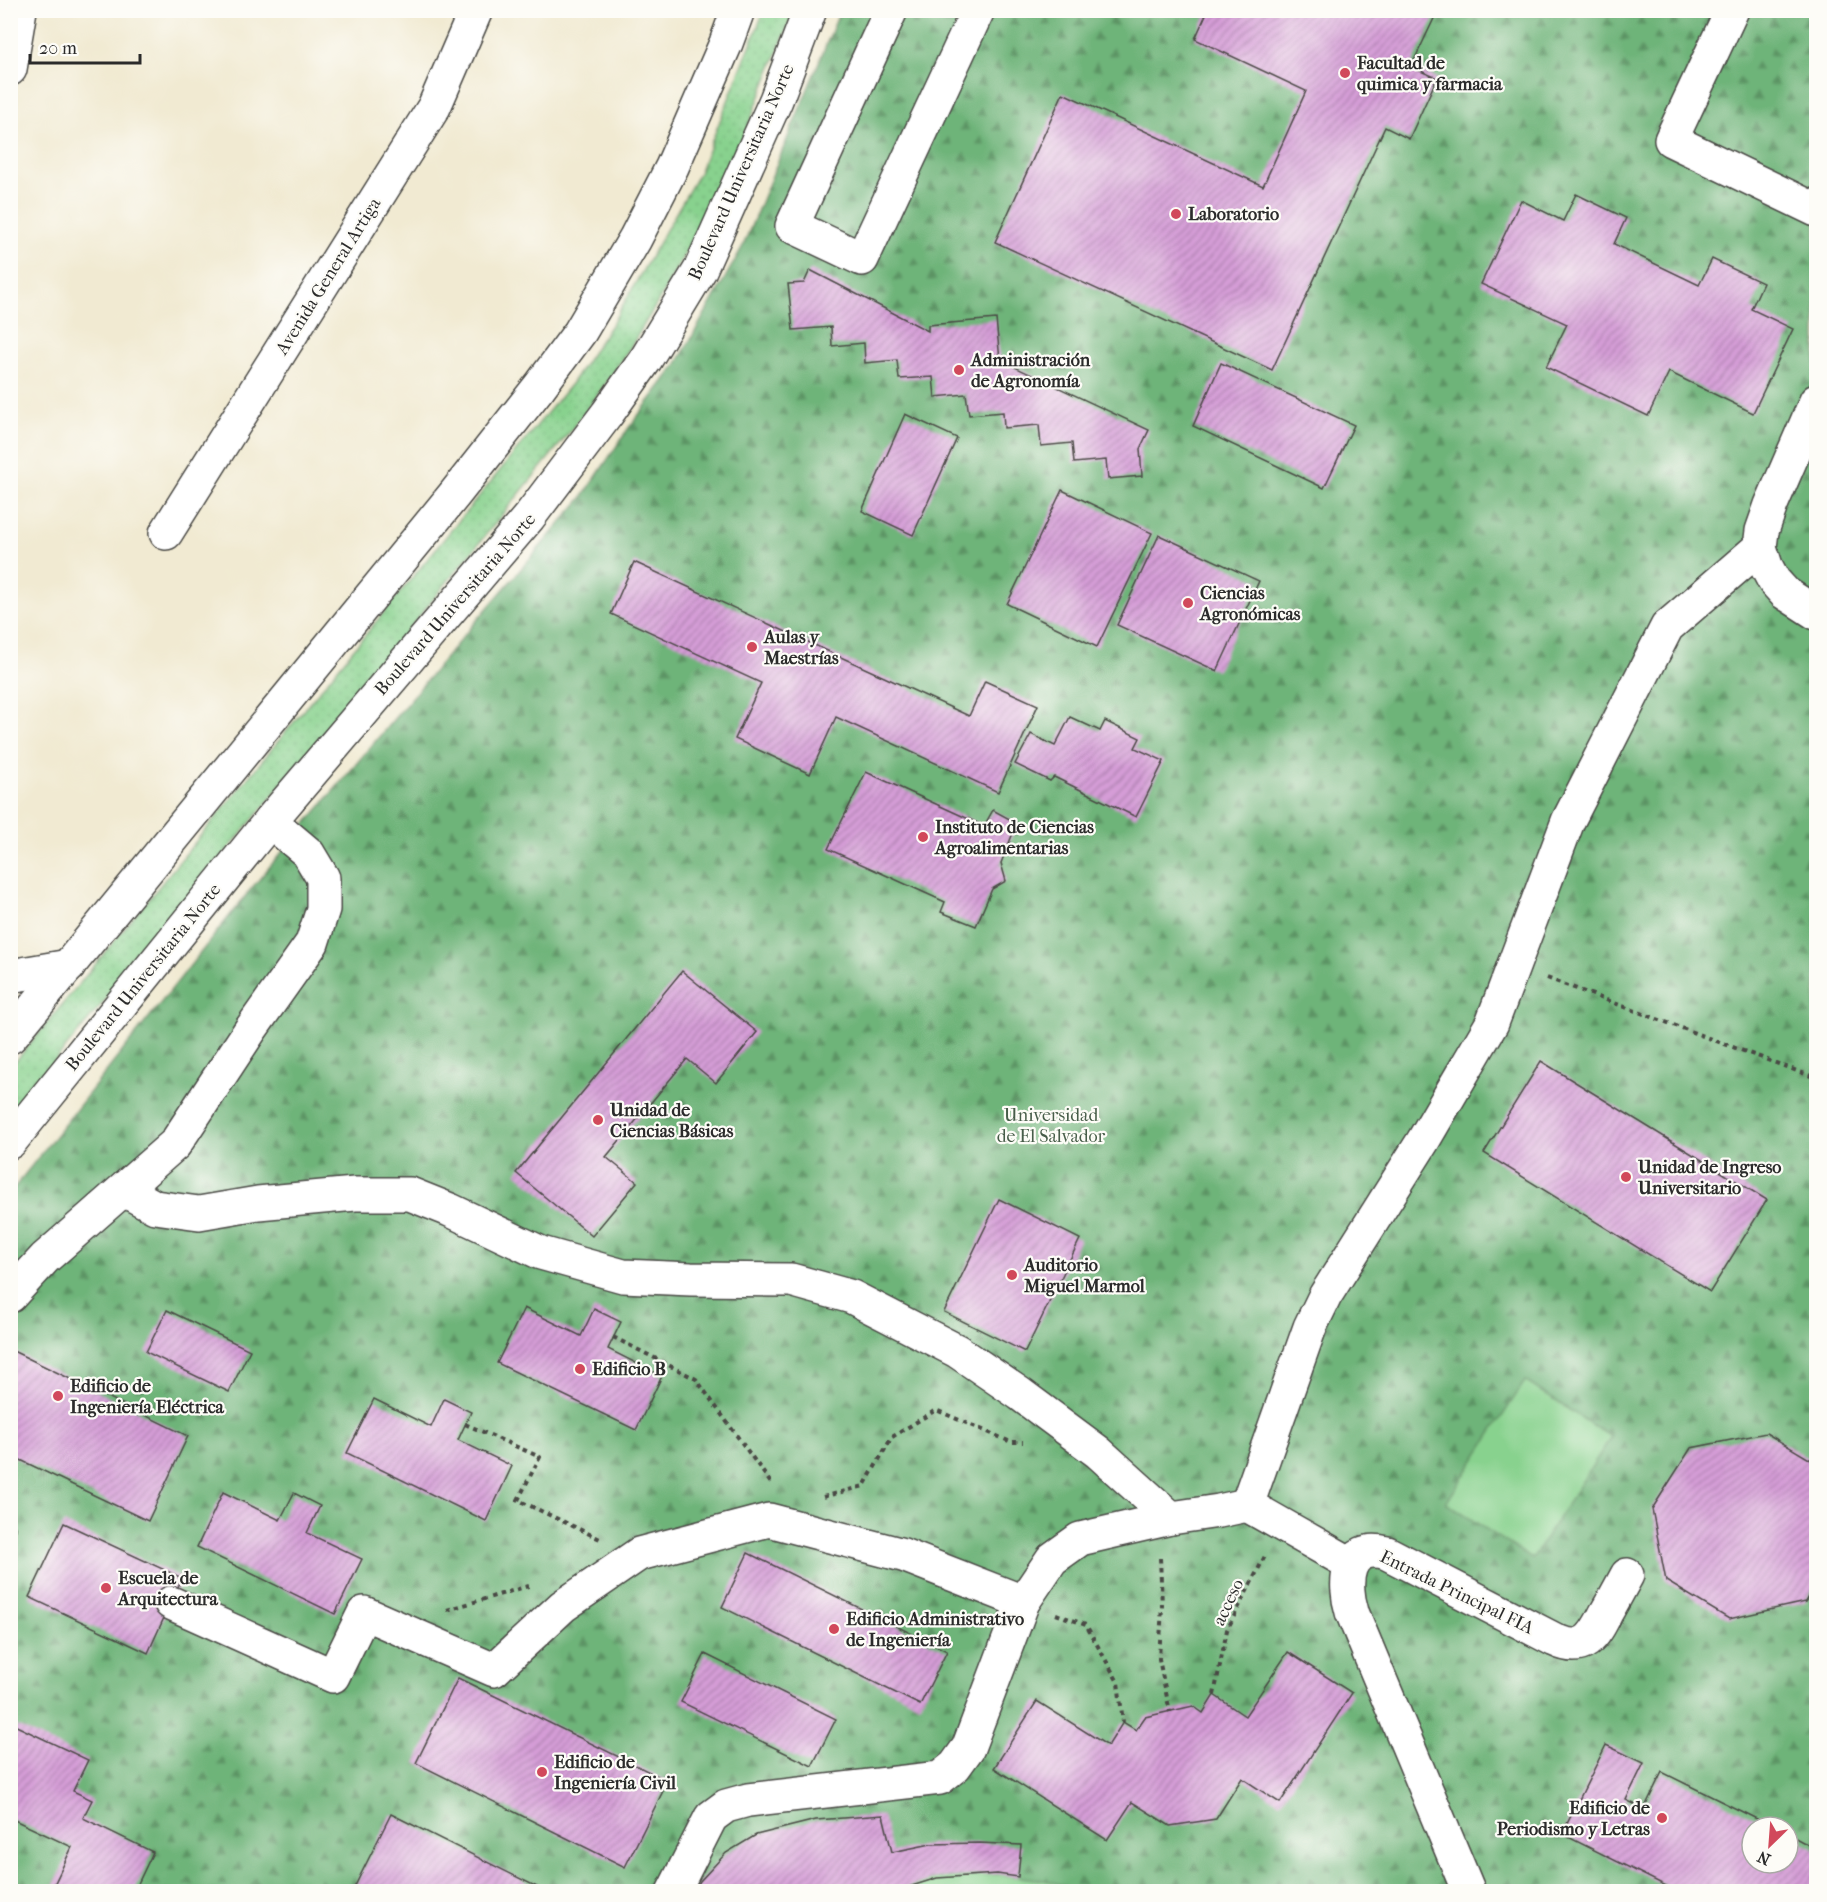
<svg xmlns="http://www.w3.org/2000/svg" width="1827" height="1902" font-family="'IM FELL French Canon',serif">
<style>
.green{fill:url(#green-dots);stroke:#5a7e5c;stroke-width:1.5}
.forest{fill:url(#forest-firs);stroke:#4c7052;stroke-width:1.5;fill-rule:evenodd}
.pitch{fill:#88d28e;stroke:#5a7e5c;stroke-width:1.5}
.building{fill:url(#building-hatch)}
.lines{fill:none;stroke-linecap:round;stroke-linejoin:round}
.minor-casing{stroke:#494844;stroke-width:36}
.major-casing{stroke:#494844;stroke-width:36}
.path{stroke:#494844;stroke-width:4;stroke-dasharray:4.5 4.5;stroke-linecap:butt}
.minor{stroke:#fff;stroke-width:33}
.major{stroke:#fff;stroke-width:33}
.poi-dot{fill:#d1495b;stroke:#fdfcf7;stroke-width:2}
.labels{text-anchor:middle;stroke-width:4.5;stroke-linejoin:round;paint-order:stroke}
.poi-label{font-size:18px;font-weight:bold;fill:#2b2b2b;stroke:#fdfcf7;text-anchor:start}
.street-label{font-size:18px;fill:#2b2b2b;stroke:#fdfcf7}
.park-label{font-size:18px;fill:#475d49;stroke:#fdfcf7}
</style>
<defs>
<pattern id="green-dots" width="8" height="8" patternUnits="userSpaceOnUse" patternTransform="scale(1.5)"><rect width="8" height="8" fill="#88d28e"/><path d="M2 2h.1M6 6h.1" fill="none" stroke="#76b47b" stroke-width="1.8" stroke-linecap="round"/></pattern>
<pattern id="forest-firs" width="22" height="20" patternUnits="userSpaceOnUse" patternTransform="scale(1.5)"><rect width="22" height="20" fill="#6eb479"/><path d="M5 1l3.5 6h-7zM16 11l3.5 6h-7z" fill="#5b9363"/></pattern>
<pattern id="building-hatch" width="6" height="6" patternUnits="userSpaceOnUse" patternTransform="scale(1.5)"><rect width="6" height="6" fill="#d59dd7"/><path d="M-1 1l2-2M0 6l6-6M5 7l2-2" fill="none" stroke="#ad80af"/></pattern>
</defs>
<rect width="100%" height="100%" fill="#fdfcf7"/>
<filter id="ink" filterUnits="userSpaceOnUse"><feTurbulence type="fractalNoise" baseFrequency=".0167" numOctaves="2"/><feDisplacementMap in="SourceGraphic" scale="12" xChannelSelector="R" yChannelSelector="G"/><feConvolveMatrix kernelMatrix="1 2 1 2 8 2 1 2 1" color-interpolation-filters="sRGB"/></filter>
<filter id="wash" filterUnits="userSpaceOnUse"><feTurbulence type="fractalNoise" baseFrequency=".008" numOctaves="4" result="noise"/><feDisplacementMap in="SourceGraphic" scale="24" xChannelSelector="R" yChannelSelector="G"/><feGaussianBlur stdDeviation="1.35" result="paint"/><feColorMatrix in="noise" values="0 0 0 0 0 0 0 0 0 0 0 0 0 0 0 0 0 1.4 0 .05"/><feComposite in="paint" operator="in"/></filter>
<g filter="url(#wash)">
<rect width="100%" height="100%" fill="#f1ead2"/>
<polygon class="green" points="764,11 794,11 734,161 698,229 662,295 630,348 597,396 565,438 11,1115 11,1067 571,384 613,322 699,173"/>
<path class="forest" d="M840 11H1816V1891H11L10 1193 251 889 478 619 582 498 628 429 675 367 743 246ZM1752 1827H1788V1863H1752Z"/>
<g class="pitch">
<polygon points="1525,1381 1611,1437 1532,1559 1446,1503"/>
<polygon points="997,1874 1050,1881 1078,1891 893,1892 937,1878"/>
</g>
<g id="blocks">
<g class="building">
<polygon points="1208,10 1298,10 1302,12 1303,10 1438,10 1411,67 1437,78 1409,139 1385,127 1272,370 995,242 1063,93 1263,186 1306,91 1195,39"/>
<polygon points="1576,194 1626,218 1614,244 1699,285 1712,259 1763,283 1751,309 1793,329 1753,413 1669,372 1648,416 1546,367 1567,324 1481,284 1521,200 1563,221"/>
<polygon points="810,270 928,331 928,325 996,319 1000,360 1149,430 1140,449 1142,476 1108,479 1106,460 1074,463 1072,443 1041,446 1039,425 1004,428 1003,412 969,415 966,394 935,397 933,377 899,379 897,360 865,363 864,343 832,346 831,327 793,330 788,284 804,283"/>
<polygon points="1221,363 1354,425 1324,488 1193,426"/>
<polygon points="905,414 957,438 913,535 862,511"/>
<polygon points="1062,490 1152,533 1097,647 1007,604"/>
<polygon points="1159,535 1259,581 1217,671 1117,625"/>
<polygon points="634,562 969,716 985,681 1038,705 998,792 836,717 810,774 735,739 761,683 611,614"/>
<polygon points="1070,717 1100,731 1105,721 1140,738 1135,748 1164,761 1136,817 1054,777 1050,781 1015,764 1031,734 1055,746"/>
<polygon points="866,772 984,826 993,810 1017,823 1001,863 1006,881 992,889 976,926 941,912 945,902 828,849"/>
<polygon points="682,971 757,1032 716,1083 687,1059 606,1157 637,1182 592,1236 516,1173"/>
<polygon points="1541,1061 1767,1200 1710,1292 1484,1153"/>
<polygon points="999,1199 1080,1239 1025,1352 944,1312"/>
<polygon points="524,1308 581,1336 594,1309 621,1322 608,1349 662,1376 636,1430 497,1363"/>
<polygon points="167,1310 250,1350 229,1392 146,1352"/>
<polygon points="13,1351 188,1436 148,1521 10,1455 10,1356"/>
<polygon points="374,1399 431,1427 444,1399 471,1412 458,1440 512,1466 486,1521 347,1453"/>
<polygon points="1766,1433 1816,1463 1816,1584 1805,1602 1729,1619 1666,1581 1652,1509 1691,1448"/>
<polygon points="223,1492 280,1520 294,1493 320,1506 307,1533 362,1559 335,1614 197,1547"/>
<polygon points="10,1514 16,1530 10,1541"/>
<polygon points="64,1523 182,1578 148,1653 29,1597"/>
<polygon points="748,1553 947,1651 920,1705 722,1607"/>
<polygon points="1288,1652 1352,1693 1280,1803 1242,1778 1216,1819 1170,1826 1132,1802 1107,1840 994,1768 1037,1701 1108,1746 1123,1722 1136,1730 1145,1717 1193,1706 1203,1713 1214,1695 1245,1716"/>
<polygon points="705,1654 836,1719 812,1766 681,1702"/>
<polygon points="458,1678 668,1781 625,1867 416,1763"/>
<polygon points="10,1723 88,1760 73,1791 92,1800 83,1818 153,1852 134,1892 57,1892 52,1889 72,1847 10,1818"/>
<polygon points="1606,1745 1644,1763 1626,1800 1644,1809 1662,1772 1773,1827 1752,1827 1752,1863 1788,1863 1788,1834 1816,1849 1816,1892 1678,1892 1562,1834"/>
<polygon points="391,1814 547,1892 352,1892"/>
<polygon points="883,1815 892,1852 931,1844 980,1843 1021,1845 1018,1877 997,1874 937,1878 893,1892 694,1892 700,1881 726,1853 756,1835 816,1820"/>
</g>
</g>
</g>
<g filter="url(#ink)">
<use href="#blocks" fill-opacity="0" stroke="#494844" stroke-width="1.5"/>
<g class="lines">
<defs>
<g id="minor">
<polyline points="891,10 792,226 862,259 978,10"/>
<polyline points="1732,10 1671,140 1816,210"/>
<polyline points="10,69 20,10"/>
<polyline points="1816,401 1771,505 1762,531 1760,547 1766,566 1774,581 1785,593 1816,613"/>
<polyline points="166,533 434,107 476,10"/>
<polyline points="10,976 69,966"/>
<polyline points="124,1190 155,1207 199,1213 258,1203 355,1194 410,1194 450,1210 541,1253 623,1276 691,1279 791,1280 852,1297 957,1351 1020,1394 1098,1452 1171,1518"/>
<polyline points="10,1296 45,1258 175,1144 251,1029 312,943 323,909 323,878 308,853 270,821"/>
<polyline points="1247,1505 1310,1327 1325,1296 1423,1141 1492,1023 1568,821 1667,627 1760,547"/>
<polyline points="171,1603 333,1676 364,1613 494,1670 563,1606 639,1554 769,1520 903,1555 1023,1602"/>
<polyline points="673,1892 711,1817 726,1806 748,1800 940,1778 955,1766 968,1748 1023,1602 1052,1559 1080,1539 1171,1518 1219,1511 1247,1505 1351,1564"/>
<path d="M1469 1892 1352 1612C1343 1583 1345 1542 1387 1553L1555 1640C1584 1654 1594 1637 1606 1613 1613 1601 1620 1588 1627 1575"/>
</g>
<g id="major">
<polyline points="10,1037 454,495 540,386 580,332 635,239 672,167 726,43 738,10"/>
<polyline points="10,1142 270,821 529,517 607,414 646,359 700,270 776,100 810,10"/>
</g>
</defs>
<use href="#minor" class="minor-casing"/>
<use href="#major" class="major-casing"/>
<g class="path">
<polyline points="1547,978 1816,1078"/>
<polyline points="613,1337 696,1379 773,1486"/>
<polyline points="465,1424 540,1457 518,1500 600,1539"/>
<polyline points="823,1497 864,1486 892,1437 936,1410 1011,1442 1023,1442"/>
<polyline points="1160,1558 1162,1606 1159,1659 1170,1712"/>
<polyline points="447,1610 532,1585"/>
<polyline points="1056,1614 1086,1625 1118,1682 1123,1722"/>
<polyline points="1214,1695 1227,1630 1266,1554"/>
</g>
<use href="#minor" class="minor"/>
<use href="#major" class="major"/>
</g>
</g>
<g class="poi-dot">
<circle cx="1345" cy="73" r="6"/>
<circle cx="1176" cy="214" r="6"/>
<circle cx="959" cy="370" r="6"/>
<circle cx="1188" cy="603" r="6"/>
<circle cx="752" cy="647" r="6"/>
<circle cx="923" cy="837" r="6"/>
<circle cx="598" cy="1120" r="6"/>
<circle cx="1626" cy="1177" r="6"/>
<circle cx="1012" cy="1275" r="6"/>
<circle cx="580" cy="1369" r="6"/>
<circle cx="58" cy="1396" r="6"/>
<circle cx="106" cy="1588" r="6"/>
<circle cx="834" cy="1629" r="6"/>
<circle cx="542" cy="1772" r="6"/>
<circle cx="1662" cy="1818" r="6"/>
</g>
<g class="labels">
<g class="poi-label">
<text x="1357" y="69">Facultad de<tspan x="1357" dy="21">quimica y farmacia</tspan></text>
<text x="1188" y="220">Laboratorio</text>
<text x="971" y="366">Administración<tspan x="971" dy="21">de Agronomía</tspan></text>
<text x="1200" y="599">Ciencias<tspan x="1200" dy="21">Agronómicas</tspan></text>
<text x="764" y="643">Aulas y<tspan x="764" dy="21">Maestrías</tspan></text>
<text x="935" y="833">Instituto de Ciencias<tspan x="935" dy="21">Agroalimentarias</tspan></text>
<text x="610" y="1116">Unidad de<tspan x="610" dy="21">Ciencias Básicas</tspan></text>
<text x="1638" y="1173">Unidad de Ingreso<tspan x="1638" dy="21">Universitario</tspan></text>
<text x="1024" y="1271">Auditorio<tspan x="1024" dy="21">Miguel Marmol</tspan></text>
<text x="592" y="1375">Edificio B</text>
<text x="70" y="1392">Edificio de<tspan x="70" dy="21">Ingeniería Eléctrica</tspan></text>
<text x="118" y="1584">Escuela de<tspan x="118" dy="21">Arquitectura</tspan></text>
<text x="846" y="1625">Edificio Administrativo<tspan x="846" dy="21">de Ingeniería</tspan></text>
<text x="554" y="1768">Edificio de<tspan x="554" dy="21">Ingeniería Civil</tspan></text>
<text x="1650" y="1814" text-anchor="end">Edificio de<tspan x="1650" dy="21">Periodismo y Letras</tspan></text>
</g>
<g class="street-label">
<text transform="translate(741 172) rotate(-66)" y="6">Boulevard Universitaria Norte</text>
<text transform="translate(328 276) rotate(-58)" y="6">Avenida General Artiga</text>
<text transform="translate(455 604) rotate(-49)" y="6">Boulevard Universitaria Norte</text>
<text transform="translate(143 977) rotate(-51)" y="6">Boulevard Universitaria Norte</text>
<text transform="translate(1457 1592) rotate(26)" y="6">Entrada Principal FIA</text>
<text transform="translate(1228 1602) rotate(-65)" y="6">acceso</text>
</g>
<g class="park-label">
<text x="1051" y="1121">Universidad<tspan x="1051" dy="21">de El Salvador</tspan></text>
</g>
</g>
<rect width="1827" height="1902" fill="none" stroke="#fdfcf7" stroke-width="36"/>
<g transform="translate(1770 1845) rotate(205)"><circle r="28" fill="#fdfcf7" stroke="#a9a8a5" stroke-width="1.5"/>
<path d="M0-4.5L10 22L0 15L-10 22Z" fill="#d1495b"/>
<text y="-9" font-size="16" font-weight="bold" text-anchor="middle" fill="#2b2b2b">N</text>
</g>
<path d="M30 54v9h110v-9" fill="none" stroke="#2b2b2b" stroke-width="3"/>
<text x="39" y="54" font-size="18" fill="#2b2b2b" stroke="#fdfcf7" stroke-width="4.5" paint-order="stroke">20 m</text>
</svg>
